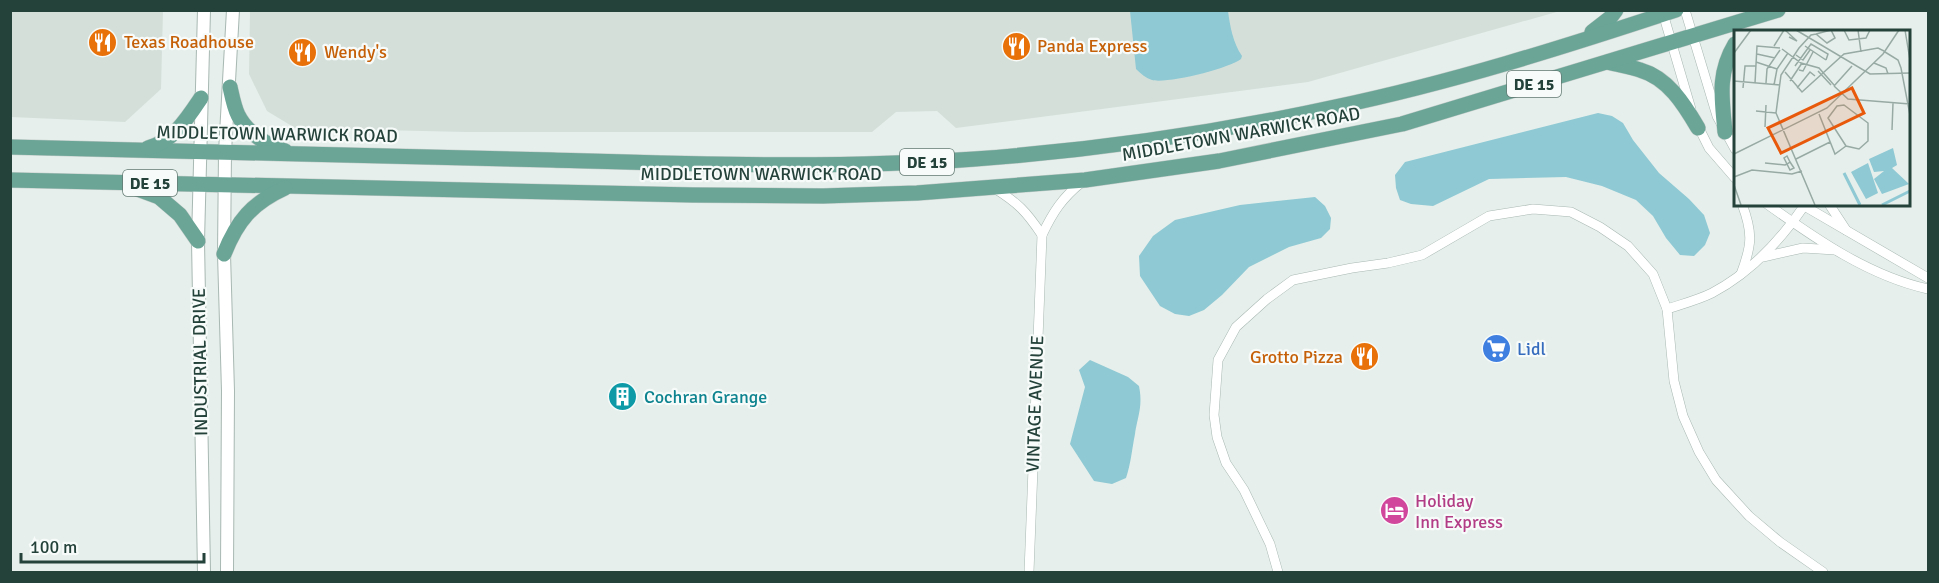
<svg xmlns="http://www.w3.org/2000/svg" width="1939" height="583" font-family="Signika,sans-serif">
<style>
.built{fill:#d4dfda}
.water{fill:#8ec9d4}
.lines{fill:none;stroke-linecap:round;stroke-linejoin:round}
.minor-casing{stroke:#a8b8b2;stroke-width:10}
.tertiary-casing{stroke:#a8b8b2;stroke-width:14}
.primary-casing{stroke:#c2cac8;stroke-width:16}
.minor{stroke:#fff;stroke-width:9}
.tertiary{stroke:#fff;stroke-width:12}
.primary{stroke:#6aa596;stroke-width:15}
.labels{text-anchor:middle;stroke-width:4.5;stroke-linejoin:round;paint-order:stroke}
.shield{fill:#f7fbf9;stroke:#637a73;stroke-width:1.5}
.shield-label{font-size:16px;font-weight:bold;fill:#24423a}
.food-label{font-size:18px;fill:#c56008;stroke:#f7fbf9;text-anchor:start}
.street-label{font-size:18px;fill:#24423a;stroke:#f7fbf9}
.shop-label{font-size:18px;fill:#366cbe;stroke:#f7fbf9;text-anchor:start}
.culture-label{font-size:18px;fill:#0d838f;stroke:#f7fbf9;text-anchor:start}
.hotel-label{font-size:18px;fill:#b23c85;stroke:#f7fbf9;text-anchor:start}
.inset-river{fill:none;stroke:#8ec9d4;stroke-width:3}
.inset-road{fill:none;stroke:#98aaa4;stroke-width:1.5}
.view{fill:#e8590c;fill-opacity:0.15;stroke:#e8590c;stroke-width:3}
.inset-edge{fill:none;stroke:#24423a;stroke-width:3}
</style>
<rect width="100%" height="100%" fill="#e6efeb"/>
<g class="built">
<polygon points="11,10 163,11 161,89 125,122 11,117"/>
<polygon points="250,11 1560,11 1308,82 956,128 937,111 896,112 872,132 465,132 295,128 267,111 249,74"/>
</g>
<g class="water">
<path d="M1130 11H1228C1230 26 1233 43 1242 56L1241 59C1228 69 1166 84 1152 80 1146 78 1141 74 1136 69Z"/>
<polygon points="1598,113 1612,116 1623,123 1633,140 1659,173 1689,199 1704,215 1710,233 1705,245 1694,256 1680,255 1666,238 1653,216 1636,200 1602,186 1566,177 1489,179 1433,206 1411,204 1400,200 1396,188 1395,175 1405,162"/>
<polygon points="1315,197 1325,206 1331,218 1330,229 1321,238 1289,247 1249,267 1222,295 1204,310 1189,316 1175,314 1160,306 1140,276 1139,256 1153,236 1175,220 1240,205"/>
<path d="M1090 360 1128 377 1139 386C1143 406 1138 415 1135 434 1132 449 1131 463 1126 478L1112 484 1094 481 1070 444 1085 387 1079 370Z"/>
</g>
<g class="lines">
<defs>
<g id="minor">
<polyline points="1662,10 1691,109"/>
<polyline points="1685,10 1717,116 1735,149"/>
<polyline points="1697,124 1709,148 1735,178"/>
<path d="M994 188C1018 203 1026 211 1042 235"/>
<path d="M1767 204C1816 239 1869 276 1928 289"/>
<polyline points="1801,204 1928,278"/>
<polyline points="1829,204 1846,230"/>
<polyline points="1763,257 1803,248 1835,250"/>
<path d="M1741 274C1752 245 1753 233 1742 204"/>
<path d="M1667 309C1682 304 1698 300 1712 293 1750 273 1780 241 1804 206"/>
<path d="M1029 572 1042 235C1053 212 1062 198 1082 182"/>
<polyline points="1278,572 1270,544 1244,490 1226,463 1217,437 1214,415 1218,360 1236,327 1267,299 1293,280 1352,268 1388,263 1422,255 1489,216 1533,209 1571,212 1600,227 1628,246 1653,274 1667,309 1674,381 1683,416 1699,452 1716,480 1749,516 1780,542 1823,572"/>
</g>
<g id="tertiary">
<polyline points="204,10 198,241 204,572"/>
<polyline points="227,572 228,391 224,254 225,152 233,10"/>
</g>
<g id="primary">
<polyline points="1592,32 1610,18 1616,10"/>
<path d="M1608 62C1618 65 1629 66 1640 70 1668 78 1684 104 1698 128"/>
<path d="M230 87C232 96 234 107 238 115 246 132 268 146 285 151"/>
<path d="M1725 132C1722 99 1717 74 1735 44"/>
<path d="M10 147C191 151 371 156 552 160 693 164 834 169 975 159 1096 150 1216 133 1335 107 1450 83 1564 47 1676 10"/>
<path d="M148 148C173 141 187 119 201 98"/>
<polyline points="10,180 693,195 823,196 917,193 1085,180 1219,161 1402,124 1778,10"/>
<polyline points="132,187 159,197 180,215 198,241"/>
<path d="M224 254C237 221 252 203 285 188"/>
</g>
</defs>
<use href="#minor" class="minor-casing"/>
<use href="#tertiary" class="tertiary-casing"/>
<use href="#primary" class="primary-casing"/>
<use href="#minor" class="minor"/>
<use href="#tertiary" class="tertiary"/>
<use href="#primary" class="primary"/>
</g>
<defs>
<symbol id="restaurant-disc" viewBox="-11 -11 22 22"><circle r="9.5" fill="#e8710a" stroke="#f7fbf9"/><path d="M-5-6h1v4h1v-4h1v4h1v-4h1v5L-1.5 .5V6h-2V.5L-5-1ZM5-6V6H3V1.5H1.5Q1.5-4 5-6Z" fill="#fff"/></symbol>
<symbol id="supermarket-disc" viewBox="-11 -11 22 22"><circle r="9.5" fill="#3f7fe0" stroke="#f7fbf9"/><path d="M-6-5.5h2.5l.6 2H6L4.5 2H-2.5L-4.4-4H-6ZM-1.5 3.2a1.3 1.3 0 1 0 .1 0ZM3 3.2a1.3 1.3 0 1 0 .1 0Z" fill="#fff"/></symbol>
<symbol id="building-disc" viewBox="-11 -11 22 22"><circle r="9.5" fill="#0f9aa8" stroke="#f7fbf9"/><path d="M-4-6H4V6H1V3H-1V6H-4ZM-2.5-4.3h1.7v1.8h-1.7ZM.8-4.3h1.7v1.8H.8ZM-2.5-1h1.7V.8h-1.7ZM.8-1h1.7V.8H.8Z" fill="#fff"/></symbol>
<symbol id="hotel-disc" viewBox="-11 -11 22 22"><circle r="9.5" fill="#d1479c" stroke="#f7fbf9"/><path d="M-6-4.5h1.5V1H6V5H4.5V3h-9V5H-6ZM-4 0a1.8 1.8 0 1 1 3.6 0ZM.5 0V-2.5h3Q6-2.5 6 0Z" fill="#fff"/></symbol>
</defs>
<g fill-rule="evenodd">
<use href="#restaurant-disc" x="86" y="26" width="33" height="33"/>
<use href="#restaurant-disc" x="1000" y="30" width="33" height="33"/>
<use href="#restaurant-disc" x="286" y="36" width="33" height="33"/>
<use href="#supermarket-disc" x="1480" y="332" width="33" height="33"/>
<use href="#restaurant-disc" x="1348" y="340" width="33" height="33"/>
<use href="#building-disc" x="606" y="380" width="33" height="33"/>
<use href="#hotel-disc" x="1378" y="494" width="33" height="33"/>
</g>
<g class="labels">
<g class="shield">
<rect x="1507" y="71" width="54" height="26" rx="4.5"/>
<rect x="900" y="149" width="54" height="26" rx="4.5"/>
<rect x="123" y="170" width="54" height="26" rx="4.5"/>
</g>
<g class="shield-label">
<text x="1534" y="90">DE 15</text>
<text x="927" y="168">DE 15</text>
<text x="150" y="189">DE 15</text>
</g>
<g class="food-label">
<text x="124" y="48">Texas Roadhouse</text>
<text x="1037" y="52">Panda Express</text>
<text x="324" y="58">Wendy's</text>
<text x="1343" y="363" text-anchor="end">Grotto Pizza</text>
</g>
<g class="street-label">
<text transform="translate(277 134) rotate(1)" y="6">MIDDLETOWN WARWICK ROAD</text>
<text transform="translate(1241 134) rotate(-10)" y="6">MIDDLETOWN WARWICK ROAD</text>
<text x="761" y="180">MIDDLETOWN WARWICK ROAD</text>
<text transform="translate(200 362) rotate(-91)" y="6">INDUSTRIAL DRIVE</text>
<text transform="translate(1035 404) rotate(-88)" y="6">VINTAGE AVENUE</text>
</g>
<g class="shop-label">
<text x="1517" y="355">Lidl</text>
</g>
<g class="culture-label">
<text x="644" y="403">Cochran Grange</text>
</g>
<g class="hotel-label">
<text x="1415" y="507">Holiday<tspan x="1415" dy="21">Inn Express</tspan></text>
</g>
</g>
<g transform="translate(1734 30)">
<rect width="176" height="176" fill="#e6efeb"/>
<path d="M159 118 163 135 158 138 175 154 148 164 140 149 150 141 140 142 135 129ZM134 133 144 163 132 169 117 142Z" fill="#8ec9d4"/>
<path class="inset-river" d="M110 143 126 175M148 175 176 161"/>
<path class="inset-road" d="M51 0 63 11 55 7M62 0 136 44 176 43M110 0 115 10 132 8 136 0M124 0 127 22M171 0 176 30M40 16 50 0M71 16 92 30M48 19 67 33 85 38 100 55M151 22 164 30 167 38 176 85M0 23 17 0M23 24 41 28M62 25 69 30 76 20M22 32 43 39M140 33 152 38 154 44M61 36 77 14 94 24 92 30M65 40 69 41 79 22M84 41 97 55M51 42 68 62 110 24 144 18 150 21M0 51 46 55M56 51 68 33M21 53 23 16 46 18M32 53 33 39 46 20M40 55 43 39 54 23M100 56 114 69 176 74M100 56 118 36M9 58 11 36H22M63 58 76 42 81 46M110 75 134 93V111L125 119 112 116 94 88 103 76ZM22 81 42 83M85 84 101 124 112 116M31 97 32 75M158 100 159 73M0 124 93 78 149 24 165 0M62 129 96 112M31 133 51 135 53 134 56 132 53 126 50 128 56 140 60 138 56 132M0 147 18 140 58 144 68 141M0 155 7 175M81 175 42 83 47 45 65 18 77 5 82 4 93 13 101 8 97 0 82 4"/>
<path class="view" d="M118 58 130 83 47 123 34 98Z"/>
<rect width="176" height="176" class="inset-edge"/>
</g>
<rect width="1939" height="583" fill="none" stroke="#24423a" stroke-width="24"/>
<path d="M21 553v9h183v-9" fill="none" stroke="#24423a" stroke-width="3"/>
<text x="30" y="553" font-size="18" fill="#24423a" stroke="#f7fbf9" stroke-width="4.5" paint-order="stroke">100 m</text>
</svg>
